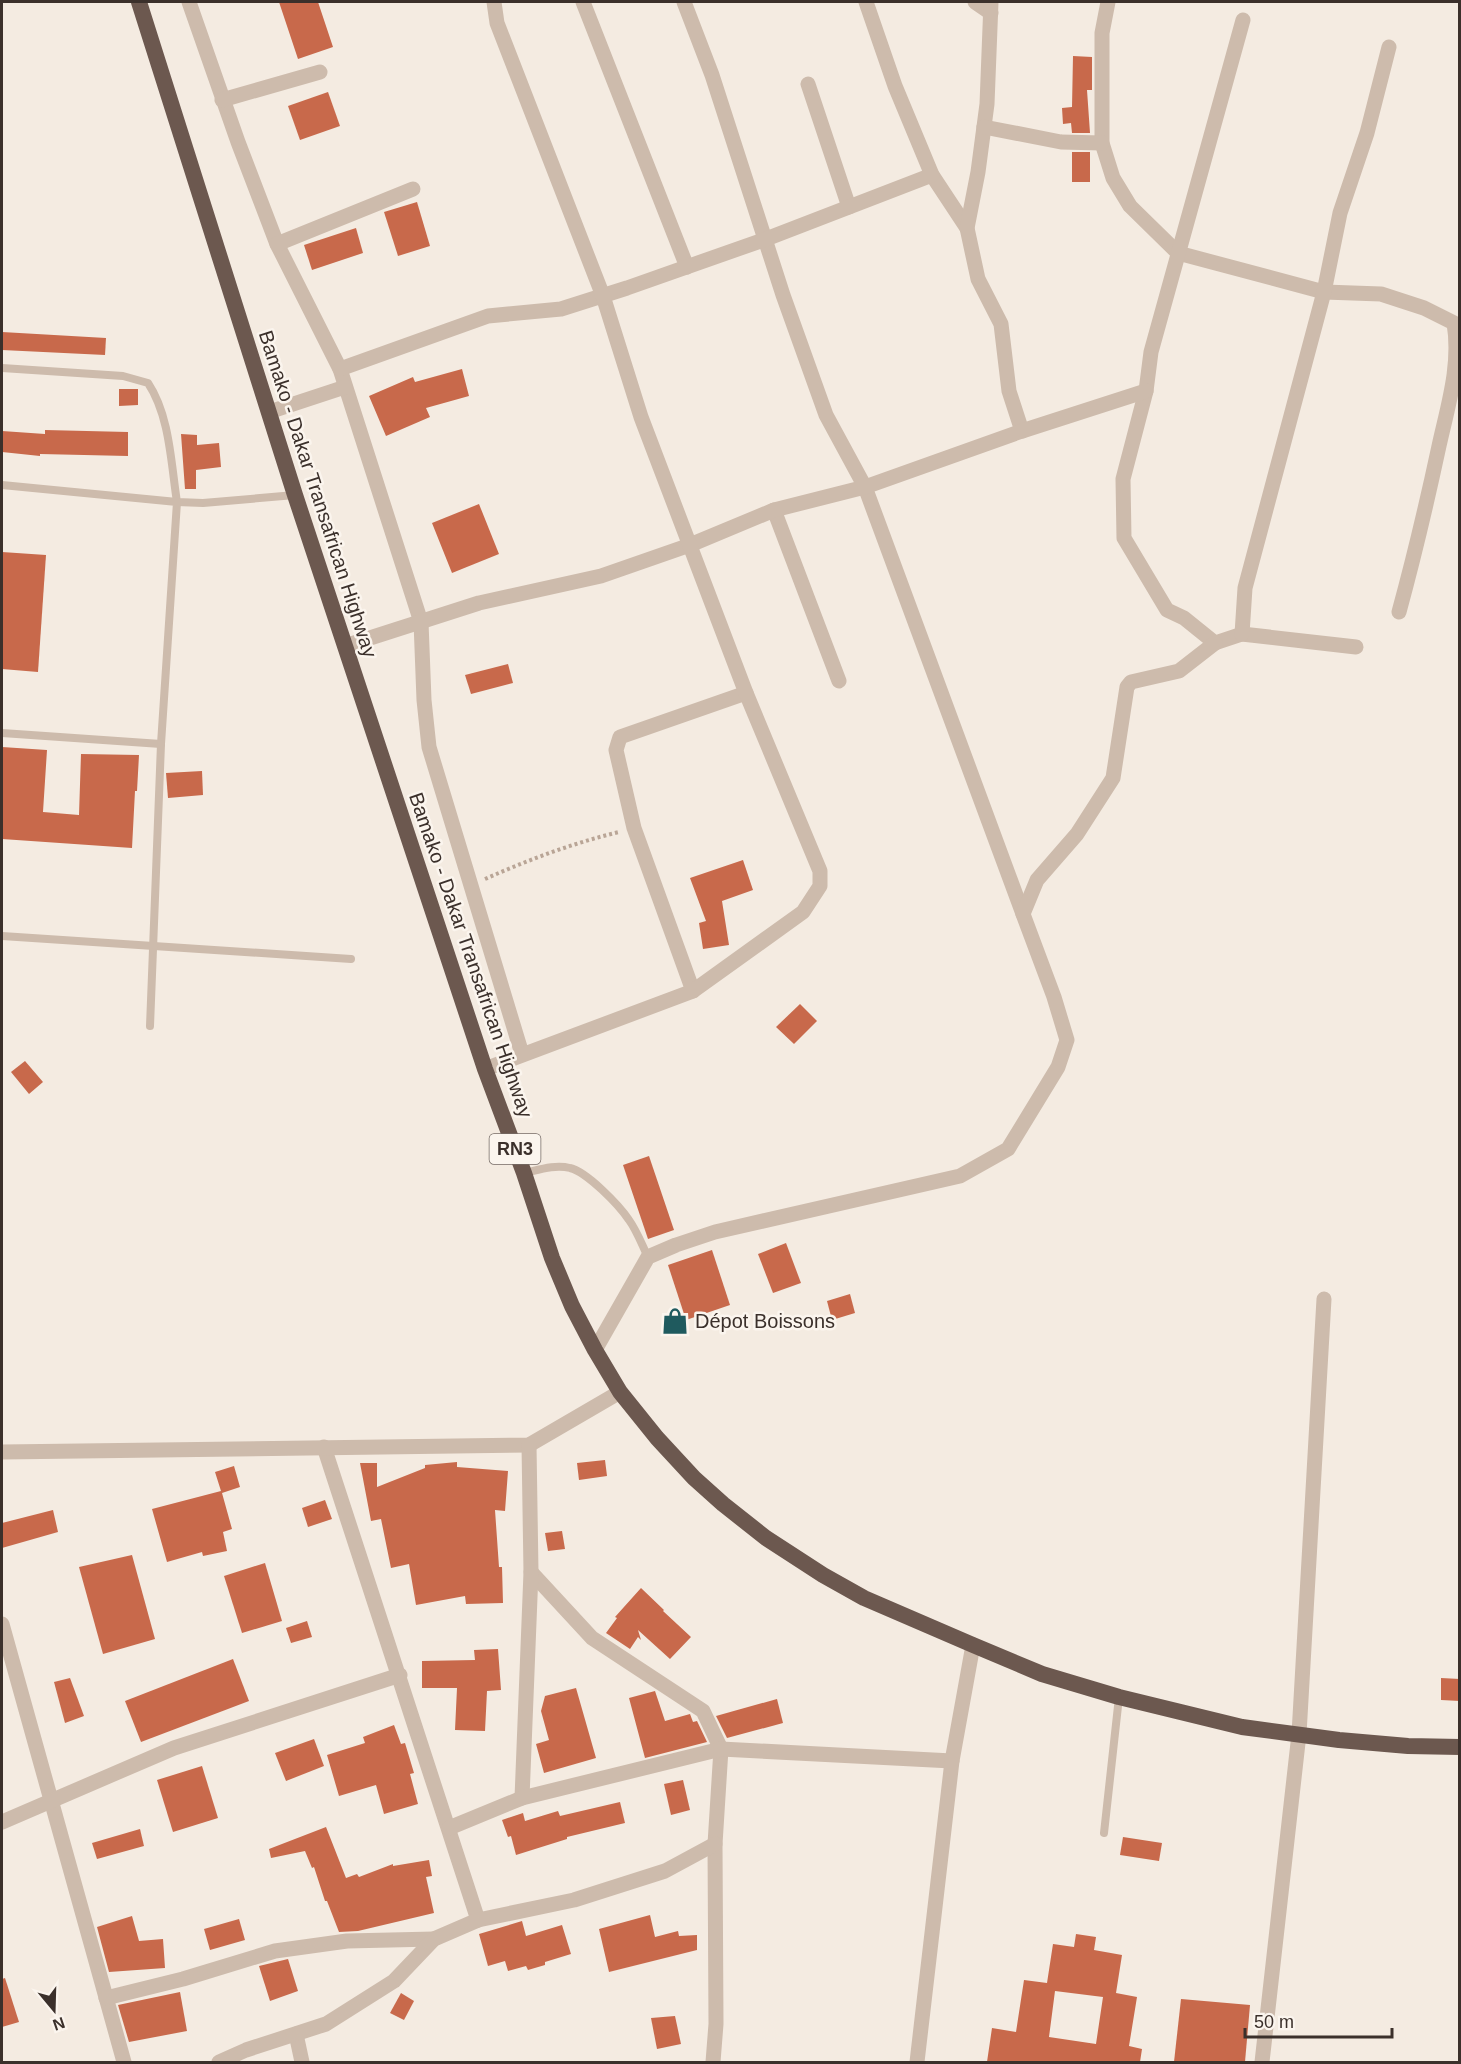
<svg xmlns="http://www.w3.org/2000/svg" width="1461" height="2064" font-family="Helvetica,sans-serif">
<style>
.building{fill:#c8694b;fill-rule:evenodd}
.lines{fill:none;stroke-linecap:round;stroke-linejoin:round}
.path{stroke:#b9a596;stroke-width:4;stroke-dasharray:3 3;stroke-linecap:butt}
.service{stroke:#cdbbac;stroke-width:8}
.minor{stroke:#cdbbac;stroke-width:15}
.trunk{stroke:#6c584f;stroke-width:16}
.labels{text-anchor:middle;stroke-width:5;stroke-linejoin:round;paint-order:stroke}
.shield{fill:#fbf5ee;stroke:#756b66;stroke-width:1.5}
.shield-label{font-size:18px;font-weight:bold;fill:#3b302b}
.street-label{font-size:20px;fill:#3b302b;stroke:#fbf5ee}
.poi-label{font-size:20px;fill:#3b302b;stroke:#fbf5ee;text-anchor:start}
</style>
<rect width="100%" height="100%" fill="#f4ebe1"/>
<g class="building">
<polygon points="279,2 318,2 333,47 298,59"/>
<polygon points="1073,56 1092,57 1092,90 1087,90 1090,133 1072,133 1071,123 1063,124 1062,108 1072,107"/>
<polygon points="328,92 340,126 300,140 288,106"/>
<rect x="1072" y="152" width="18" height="30"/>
<polygon points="417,202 430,246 398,256 384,212"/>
<polygon points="356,228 363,253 312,270 304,245"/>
<polygon points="2,332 106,338 105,355 2,350"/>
<polygon points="462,369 469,396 426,408 430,417 386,436 369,396 413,377 415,382"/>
<polygon points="119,389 138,389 138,405 119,406"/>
<polygon points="45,430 128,432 128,456 40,454 40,456 2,452 2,431 45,434"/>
<polygon points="181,434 197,435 197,445 219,443 221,467 196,470 196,489 185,489"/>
<polygon points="479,504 499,554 452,573 432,523"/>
<polygon points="2,552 46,555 38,672 2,669"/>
<polygon points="508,664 513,683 471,694 465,675"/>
<polygon points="2,747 47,750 43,812 79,815 81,754 139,755 137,791 135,791 132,848 2,839"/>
<polygon points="202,771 203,795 168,798 166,773"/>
<polygon points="743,860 753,890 722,901 729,945 703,949 699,923 706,921 690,878"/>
<polygon points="800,1004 817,1021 794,1044 776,1027"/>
<polygon points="25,1061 43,1082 29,1094 11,1072"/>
<polygon points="649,1156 674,1230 648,1239 623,1165"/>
<polygon points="786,1243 801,1283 773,1293 758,1254"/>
<polygon points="712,1250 730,1305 686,1320 668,1265"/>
<polygon points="850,1294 855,1313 832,1320 827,1301"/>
<polygon points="605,1460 607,1476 579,1480 577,1463"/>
<polygon points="457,1462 457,1467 508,1471 505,1511 495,1510 499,1567 502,1567 503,1603 466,1604 465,1596 416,1605 409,1564 391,1568 381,1519 371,1521 360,1463 377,1463 377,1487 425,1468 425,1465"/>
<polygon points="234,1466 240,1487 222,1493 232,1529 223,1532 227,1551 203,1556 202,1552 167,1562 152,1509 221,1491 215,1472"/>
<polygon points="325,1500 332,1519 308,1527 302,1508"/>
<polygon points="53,1510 58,1532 2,1548 2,1523"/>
<polygon points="562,1531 565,1549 548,1551 545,1533"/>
<polygon points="132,1555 155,1639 103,1654 79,1567"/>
<polygon points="265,1563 282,1621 242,1633 224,1576"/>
<polygon points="641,1588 664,1610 663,1611 691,1637 670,1659 638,1630 641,1640 638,1637 630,1649 606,1633 617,1618 615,1617"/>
<polygon points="307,1621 312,1637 291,1643 286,1628"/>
<polygon points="498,1649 501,1690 487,1691 485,1731 455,1730 457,1688 422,1688 422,1661 475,1660 474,1650"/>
<polygon points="233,1659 249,1701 141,1742 125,1701"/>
<polygon points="70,1678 84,1716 65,1723 54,1682"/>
<polygon points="1441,1678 1460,1679 1460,1701 1441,1700"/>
<polygon points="576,1688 596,1758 544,1773 536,1744 549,1740 541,1711 545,1696"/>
<polygon points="655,1691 665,1721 690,1714 693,1722 697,1721 707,1742 645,1758 629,1698"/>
<polygon points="777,1699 783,1723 727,1738 716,1716"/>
<polygon points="394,1725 401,1744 405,1743 414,1773 410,1774 418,1804 384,1814 376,1785 339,1796 327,1755 365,1743 363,1737"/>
<polygon points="314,1739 324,1766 286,1781 275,1753"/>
<polygon points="202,1766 218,1818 173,1832 157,1780"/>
<polygon points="683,1780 690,1810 671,1815 664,1784"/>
<polygon points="620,1802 625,1823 567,1837 567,1839 516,1855 511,1836 508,1837 502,1820 523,1813 525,1821 558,1811 560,1816"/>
<polygon points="326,1827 346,1878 357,1874 359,1877 393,1864 393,1866 429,1860 432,1876 426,1877 434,1913 358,1931 339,1932 327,1901 325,1901 314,1867 312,1868 305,1851 271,1858 269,1849"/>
<polygon points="140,1829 144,1846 97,1859 92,1843"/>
<polygon points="1123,1837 1162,1843 1159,1861 1120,1855"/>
<polygon points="650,1915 655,1937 678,1931 679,1936 697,1935 697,1950 609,1972 599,1929"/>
<polygon points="132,1916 139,1941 163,1939 165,1968 109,1972 97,1927"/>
<polygon points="239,1919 245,1940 210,1950 204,1929"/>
<polygon points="522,1921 526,1936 562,1925 571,1954 545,1962 545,1965 528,1970 526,1966 508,1971 505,1961 488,1966 479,1934"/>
<path d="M1076 1934 1096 1937 1094 1950 1122 1955 1116 1993 1137 1997 1129 2046 1142 2049 1140 2062H987L992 2028 1016 2032 1024 1980 1047 1983 1053 1944 1074 1947ZM1055 1991 1103 1997 1096 2044 1049 2037Z"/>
<polygon points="288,1959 298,1991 270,2001 259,1966"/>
<polygon points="5,1978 19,2022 2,2027 2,1979"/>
<polygon points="180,1992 187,2031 129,2042 118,2005"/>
<polygon points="401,1993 414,2001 404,2020 390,2013"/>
<polygon points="1181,1999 1250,2005 1245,2062 1174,2062"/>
<polygon points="675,2016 681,2044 657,2049 651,2018"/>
</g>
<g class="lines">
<path class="path" d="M485 879C528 860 573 843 619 832"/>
<g class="service">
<path d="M2 368 123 376 148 383C170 416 171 464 177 502L203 503 295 495"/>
<polyline points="2,485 177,502 161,744 2,733"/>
<polyline points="2,936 351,959"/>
<polyline points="150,1026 161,744"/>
<path d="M524 1173C538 1170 555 1164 570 1168 587 1172 619 1205 629 1220 637 1231 642 1245 648 1257"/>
<polyline points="1104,1833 1119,1697"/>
</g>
<g class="minor">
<polyline points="189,2 238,142 277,244 340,369 421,622 424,700 429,747 522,1054"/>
<polyline points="583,2 687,267"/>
<polyline points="684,2 712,75 783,295 826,415 865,487 1023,914"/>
<polyline points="866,2 895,86 932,175 967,228"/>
<polyline points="975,2 991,13"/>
<polyline points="991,2 987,104 978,172 967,228 978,279 1001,324 1009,391 1022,431"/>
<path d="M1108 2 1102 33V143L1113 178 1130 206 1178 253 1324 292 1381 294 1424 308 1454 323C1461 365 1448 405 1439 446 1427 502 1414 557 1399 612"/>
<polyline points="1243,20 1151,352 1146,391 1123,479 1124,538 1167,610 1184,618 1215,643 1242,634 1356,647"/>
<polyline points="808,84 849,207"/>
<polyline points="222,100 320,72"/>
<polyline points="984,127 1061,142 1102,143"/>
<polyline points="277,244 413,189"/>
<polyline points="340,369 488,316 561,309 627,288 766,239 932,175"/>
<polyline points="269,412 345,387"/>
<polyline points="774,510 839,681"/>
<polyline points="1242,634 1245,588 1324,292 1340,213 1367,133 1389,47"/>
<polyline points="345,646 479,603 601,576 690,545 774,510 865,487 1022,431 1146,391"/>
<polyline points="693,991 634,828 616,750 620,737 746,693"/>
<polyline points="485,1069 693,991 803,912 820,886 820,871 746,693 641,417 603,296 497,23 494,2"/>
<polyline points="595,1350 648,1257 676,1245 715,1232 960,1176 1008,1149 1058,1067 1067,1040 1054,997 1023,914 1037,880 1077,834 1113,778 1127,687 1131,682 1179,671 1215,643"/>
<polyline points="324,1447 478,1920"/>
<polyline points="2,1452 529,1445 620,1392"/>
<polyline points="531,1572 592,1638 703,1711 721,1749 715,1844 716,2024 713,2062"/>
<polyline points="2,1624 124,2062"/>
<polyline points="522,1798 531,1572 529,1445"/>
<polyline points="2,1822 174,1748 400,1675"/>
<polyline points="449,1828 522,1798 721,1749 952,1761"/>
<polyline points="106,1998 183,1979 275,1951 347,1941 434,1939"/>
<polyline points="296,2034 302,2062"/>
<polyline points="219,2062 246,2050 326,2024 394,1981 434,1939 478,1920 574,1900 665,1871 715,1844"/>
<polyline points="917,2062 952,1761 973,1645"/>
<polyline points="1262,2062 1299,1734 1324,1299"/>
</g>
<polyline class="trunk" points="139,2 295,495 485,1069 524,1173 552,1258 572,1306 595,1350 620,1392 657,1438 694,1478 723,1504 766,1538 823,1575 864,1598 973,1645 1042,1674 1119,1697 1242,1727 1339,1740 1408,1746 1460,1747"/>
</g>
<defs>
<symbol id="shop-bare" viewBox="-9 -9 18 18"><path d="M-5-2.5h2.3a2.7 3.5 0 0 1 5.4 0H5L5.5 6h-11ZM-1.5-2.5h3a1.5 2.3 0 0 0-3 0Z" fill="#1f5a5e" stroke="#fbf5ee" stroke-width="2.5" paint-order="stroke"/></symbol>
</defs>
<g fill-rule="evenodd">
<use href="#shop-bare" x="656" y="1302" width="38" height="38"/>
</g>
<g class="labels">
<rect class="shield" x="489.5" y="1134" width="51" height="30" rx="4.5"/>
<g class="shield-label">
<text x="515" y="1155">RN3</text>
</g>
<g class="street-label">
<text transform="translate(318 494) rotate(72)" y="7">Bamako - Dakar Transafrican Highway</text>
<text transform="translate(471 955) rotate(71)" y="7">Bamako - Dakar Transafrican Highway</text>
</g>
<g class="poi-label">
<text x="695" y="1328">Dépot Boissons</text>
</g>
</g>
<rect width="1461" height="2064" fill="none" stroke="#3b302b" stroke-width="6"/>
<g transform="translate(54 2010) rotate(161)" stroke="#fbf5ee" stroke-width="4.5" paint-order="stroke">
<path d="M0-4.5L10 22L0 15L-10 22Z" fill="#3b302b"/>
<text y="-9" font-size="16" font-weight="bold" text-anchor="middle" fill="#3b302b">N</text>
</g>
<path d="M1245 2028v9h147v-9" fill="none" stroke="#3b302b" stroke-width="3"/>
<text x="1254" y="2028" font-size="18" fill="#3b302b" stroke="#fbf5ee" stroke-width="4.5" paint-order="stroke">50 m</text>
</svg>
